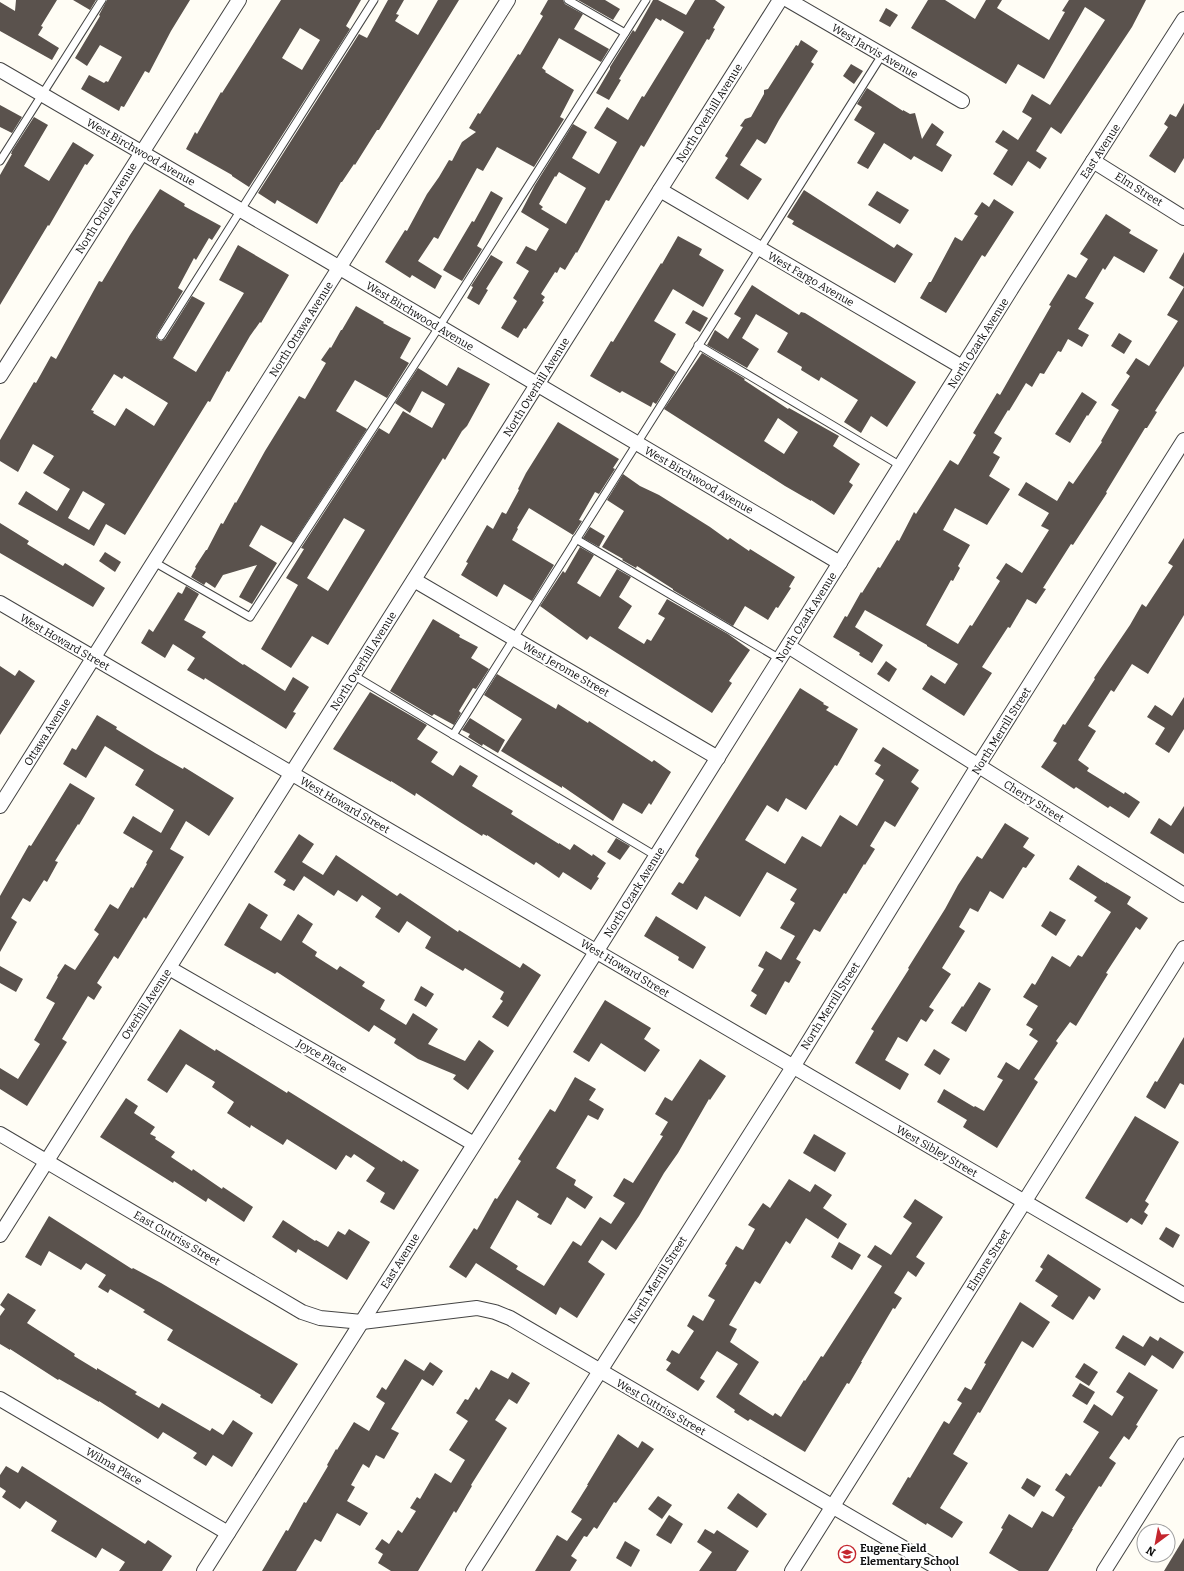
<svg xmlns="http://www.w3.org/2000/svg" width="1184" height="1571" font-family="Bitter,serif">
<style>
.building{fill:#5a524d;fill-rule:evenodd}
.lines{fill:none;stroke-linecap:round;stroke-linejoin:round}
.lane-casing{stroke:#444;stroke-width:9}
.street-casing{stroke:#444;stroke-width:16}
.lane{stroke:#fff;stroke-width:7}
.street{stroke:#fff;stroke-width:14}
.labels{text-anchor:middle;stroke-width:4;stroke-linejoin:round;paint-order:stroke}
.street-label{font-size:11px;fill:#111;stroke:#fff}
.poi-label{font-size:11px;font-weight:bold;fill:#111;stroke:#fff;text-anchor:start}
</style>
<rect width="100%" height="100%" fill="#fffdf5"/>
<g class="building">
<polygon points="16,0 57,0 41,26 43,27 38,35 59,48 52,60 0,31 0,2 15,11"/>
<polygon points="73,0 96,0 90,10"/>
<polygon points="107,0 190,0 171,31 149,73 145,71 124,107 121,106 119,111 81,89 89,75 104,83 106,81 108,82 122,57 100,45 87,66 75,58 100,16 99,15"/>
<path d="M281 0H361L346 26 350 29 249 187 232 176V175L186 149 195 132 197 134 221 92 222 93ZM300 28 320 40 302 70 282 58Z"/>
<polygon points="388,0 404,0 396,14 399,15 395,21 418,35 438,0 459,0 379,130 377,130 355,165 354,164 342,182 341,182 317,224 277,200 275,204 258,193 359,34 367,38"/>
<polygon points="548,0 563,0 565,4 583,14 574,29 609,49 601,62 559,38 542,68 546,71 545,72 574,90 560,117 564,119 534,167 497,147 483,171 477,168 438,239 434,237 418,261 442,276 435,289 412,275 410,278 385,262 405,230 407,231 427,194 439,177 449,160 452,161 462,142 476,132 469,128 478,113 480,114 518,54 520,55 543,16 540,14"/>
<polygon points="578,0 605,0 620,9 613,20"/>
<path d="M653 0H658L686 15 695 0H715L725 7 713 28 715 29 709 40 707 39 644 147 641 145 609 201 606 200 577 253 576 252 565 270 560 267 557 273 555 272 541 294 545 297 542 301 544 302 526 329 524 328 518 338 501 328 517 301 513 298 529 271 516 263 526 246 536 251 549 229 521 212 535 185 573 124 587 132 572 158 599 174 617 142 594 128 607 107 628 120 642 96 644 97 684 32 662 19 661 21 656 18 619 79 621 80 609 100 596 93 610 69V67L633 30 635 32ZM559 172 586 188 566 224 541 209 543 207 539 204 555 176 556 177Z"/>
<polygon points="928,0 945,0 975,19 986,0 1002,0 997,8 1049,40 1065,12 1062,11 1069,0 1146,0 1132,27 1061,134 1051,127 1036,151 1047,158 1040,169 1028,161 1012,186 993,174 1008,150 995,142 1003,130 1018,140 1032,118 1022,112 1032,94 1050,105 1105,20 1085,7 1044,79 1018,64 1006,84 911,28"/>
<polygon points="886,8 898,15 890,27 879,21"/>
<polygon points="801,40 818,51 811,62 814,64 779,120 767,142 765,144 757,139 740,165 762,179 748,200 715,178 728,158 725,156 743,127 740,126 745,119 751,117 764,94 764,90 768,89 796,45 798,46"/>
<polygon points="851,64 863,71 854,84 843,76"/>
<polygon points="867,88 903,111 903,110 910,114 915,113 922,139 932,123 944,132 936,145 952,155 942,172 914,156 911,160 884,143 868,169 857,163 875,133 854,120 862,107 857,104"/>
<polygon points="1184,103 1184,158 1175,173 1149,156 1168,127 1164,124 1170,114 1176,117"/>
<polygon points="0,105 22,117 12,133 0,127"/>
<polygon points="34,117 48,125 24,166 49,181 73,142 94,155 87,165 85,164 49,226 48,225 0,305 0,175 12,154 11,154 12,151"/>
<path d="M160 189 185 204 184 206 221 226 212 240 209 238 196 260 194 258 178 288 183 291 157 334 156 338 159 340 161 341 165 339 192 296 205 303 173 358 196 372 244 293 219 280 238 245 289 275 261 323 260 322 250 336 229 372 227 371 210 402 208 401 125 535 106 524 94 546 18 504 26 491 57 511 70 489 43 473 54 456 33 444 18 472 0 461V440L34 382 36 383 51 356 56 359 99 281 102 282 130 235ZM114 374 122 379 124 376 168 403 154 426 126 408 115 426 93 413 94 411 91 410ZM83 491 105 504 89 530 68 518Z"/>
<polygon points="804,190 894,248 897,244 913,254 895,283 792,224 794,221 787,217"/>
<polygon points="491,191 503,198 477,246 482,249 462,281 443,270 472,221 474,222"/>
<polygon points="877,191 909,210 900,224 868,205"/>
<polygon points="994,199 1014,212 985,257 982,255 946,313 920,298 929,282 931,282 955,237 962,241 978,216 974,214 982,202 989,207"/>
<polygon points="1106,214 1131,230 1129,233 1158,250 1144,273 1114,256 1105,270 1103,268 1085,298 1094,303 1078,329 1089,335 1082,347 1068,339 1061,352 1058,351 1044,374 1040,373 1032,387 1026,383 1009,411 1008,410 994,433 1002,438 993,453 1000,457 989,476 1010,489 987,525 955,508 943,530 970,545 958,566 960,568 953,581 951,580 926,625 958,644 970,625 972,626 1000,581 996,578 1006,563 1022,573 1049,530 1041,526 1049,513 1018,495 1026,482 1057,501 1069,481 1073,484 1102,442 1101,441 1119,410 1111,405 1130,376 1126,373 1136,358 1149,366 1178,321 1167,315 1184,287 1184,366 1155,411 1157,412 1147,428 1145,428 1106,492 1107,493 1073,545 1071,544 1043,588 1046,589 1036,604 1027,599 1010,628 1008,627 982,667 992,673 964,716 922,689 931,675 945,684 958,664 927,646 927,645 865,610 855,627 883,645 872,663 859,655 860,653 833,637 845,616 847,617 861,592 862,593 878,567 880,568 897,540 899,541 914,512 916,514 950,460 958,465 976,435 973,433 997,393 1000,395 1051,306 1049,305 1068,274 1076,278 1088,259 1080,254"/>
<polygon points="678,236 702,249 699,255 724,270 703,307 673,289 654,321 676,334 660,362 676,372 656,404 653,402 651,407 622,391 620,393 590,376 611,341 613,342 661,263 662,264"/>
<polygon points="1184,252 1184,287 1169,278"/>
<polygon points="491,255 503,262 486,289 488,290 479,305 467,298 473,287 471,286"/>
<polygon points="752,285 799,315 801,312 805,313 916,382 887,427 871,416 861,433 844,422 858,400 821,377 819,381 801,370 802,367 777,352 788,333 756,314 742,338 759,349 747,368 707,345 715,330 728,339 741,318 734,314"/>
<polygon points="356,306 384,322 383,323 411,338 400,358 409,363 387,398 355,380 336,411 367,429 293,543 261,525 249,546 277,563 252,604 239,597 257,565 223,575 215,588 206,582 204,585 191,577 196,568 195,567 206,550 207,550 221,523 223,524 235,502 236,503 265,451 299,396 305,399 326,363 321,360 330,347 331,348 341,330 342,330"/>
<polygon points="693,310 708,318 700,332 685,323"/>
<polygon points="1119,333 1132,341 1124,354 1111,346"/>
<path d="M702 353 742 377 745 379 744 380 788 409 789 408 839 436 833 446 860 464 849 482 853 485 834 515 811 500V501L785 486 664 409ZM778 418 798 432 784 454 764 441Z"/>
<path d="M458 367 490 384 467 426 462 431 445 460 443 458 328 645 312 636 291 668 261 649 298 585 286 578 304 549 301 548 379 428 389 434 403 411 432 428 445 404 422 391 410 413 395 403 418 368 447 386ZM344 518 365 530 328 591 307 578Z"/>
<polygon points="1082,392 1097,402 1088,416 1087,415 1070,443 1055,434"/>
<polygon points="558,422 619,459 613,468 615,469 599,494 595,492 579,520 582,521 573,535 529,508 517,528 518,529 512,540 554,565 532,601 504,584 497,597 461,575 468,563 466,562 487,525 493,529 502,512 506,514 519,490 518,489 526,473"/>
<polygon points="623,474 640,486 659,495 710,527 728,540 730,538 749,551 750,549 795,577 789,587 791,588 778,608 776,607 768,620 745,606 733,626 673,590 673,589 637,566 636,568 622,560 623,559 602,547 624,511 607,500"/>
<polygon points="0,523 29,541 27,544 63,566 65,563 105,588 93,607 0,553"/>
<polygon points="590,527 605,536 599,547 583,538"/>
<polygon points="1184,538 1184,615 1148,674 1132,664 1114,692 1111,690 1088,726 1096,731 1078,760 1089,768 1087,771 1124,794 1125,792 1140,802 1129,818 1110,806 1108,808 1076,787 1074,789 1041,767 1057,743 1053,741 1063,724 1065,725 1095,679 1094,678 1130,625 1142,604 1146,607 1173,566 1168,563"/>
<polygon points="580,547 594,555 577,583 600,597 617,569 631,577 619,597 632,606 618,628 644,644 647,639 651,641 665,618 658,614 667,599 728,634 750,650 729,681 732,683 712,713 590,636 587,640 540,606 563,571 565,573"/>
<polygon points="105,552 121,562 115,572 99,561"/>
<polygon points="186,586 199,594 184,620 206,632 202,637 243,665 244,664 285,691 293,677 309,687 293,712 296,713 286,729 205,678 204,680 187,670 195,658 173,644 165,658 141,643 149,629 153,632 178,592 182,594"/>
<polygon points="433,619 460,635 459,637 478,647 471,658 489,669 476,689 473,688 459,711 461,713 454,725 434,714 432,716 390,691"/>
<polygon points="886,661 897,669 889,682 877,674"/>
<polygon points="0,666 15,676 19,670 35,681 0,735"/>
<polygon points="497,674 556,709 558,704 588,723 589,721 652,762 654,760 671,772 651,805 649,803 642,814 623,803 613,821 562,786 562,788 501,751 522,719 484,695"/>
<polygon points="800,688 824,703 823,704 829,707 826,710 858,729 837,766 835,765 806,810 786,798 778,812 767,805 745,840 785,864 802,836 821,847 840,815 857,826 884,780 875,774 881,765 874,761 883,747 919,770 911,782 919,788 895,827 885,821 870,846 875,849 865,865 864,864 846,894 844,893 820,932 814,929 796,959 801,962 789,983 785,981 766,1015 750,1006 757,995 751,991 764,969 758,966 766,951 781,960 795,936 780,928 795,903 790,900 797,889 767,872 740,917 705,896 697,910 671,894 679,882 683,884 699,859 695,856 697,851"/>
<polygon points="370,692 427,725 417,739 438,752 431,762 453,776 460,765 478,776 472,786 513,811 511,814 559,844 559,843 570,850 574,844 592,856 593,854 606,863 597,877 599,878 591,890 563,872 559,878 536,862 534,865 487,835 487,836 483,834 482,836 460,822 416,793 415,796 391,781 391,782 333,749"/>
<polygon points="1184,697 1184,729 1169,753 1155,744 1165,728 1147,717 1155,705 1172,716"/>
<polygon points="97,715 117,727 116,729 155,753 183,769 184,767 234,798 209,836 186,821 170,849 184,857 146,919 144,917 118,959 114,956 97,983 102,987 94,1000 88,996 62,1039 67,1042 27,1106 0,1089 0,1068 18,1079 40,1044 34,1040 55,1003 46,998 58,977 57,976 65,964 75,970 99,934 94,930 110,904 118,909 131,887 133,888 147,864 146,863 153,851 123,833 133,816 161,833 174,810 135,785 144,770 105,746 86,778 63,764 72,748 76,750"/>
<polygon points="470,718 505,740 498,753 483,744 482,746 468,737 470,734 462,730"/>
<polygon points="70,783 95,798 79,825 78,824 55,861 58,862 47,882 44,880 30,902 23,898 11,918 17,922 0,952 0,896 29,845 31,846"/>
<polygon points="1184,806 1184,854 1150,833 1159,818 1171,826"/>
<polygon points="1005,823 1029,838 1023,847 1035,855 1026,868 1023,867 1003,899 990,891 978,912 970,908 959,927 965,931 942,968 951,974 929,1007 934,1010 926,1022 921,1019 907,1042 898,1037 885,1060 909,1074 900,1090 855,1063 874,1031 871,1029 909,969 908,968 945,909 958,885 977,856 982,859"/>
<polygon points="299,834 314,844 302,862 323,875 336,855 397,896 400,893 458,932 459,930 520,968 523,963 541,975 508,1027 492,1017 503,1001 500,999 504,992 465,968 463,971 425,948 431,937 407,921 399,933 375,917 381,908 362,895 357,902 338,890 334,896 304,876 294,891 283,885 286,880 274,872"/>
<polygon points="616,838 630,846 620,860 607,852"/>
<polygon points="1078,865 1106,883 1106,882 1131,897 1127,904 1148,918 1140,930 1136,927 1106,973 1108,974 1076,1026 1070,1022 1056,1041 1058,1043 1034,1079 1038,1082 997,1148 963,1127 967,1120 937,1102 944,1089 974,1107 975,1106 984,1111 1003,1080 997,1077 1006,1062 1019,1070 1038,1041 1029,1035 1033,1029 1026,1025 1038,1006 1023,997 1032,983 1035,985 1052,956 1070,967 1078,955 1082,957 1111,912 1094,901 1097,897 1069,879"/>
<polygon points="249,903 268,915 260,928 281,941 298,914 313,924 302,942 317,952 315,956 337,970 340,966 365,982 362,986 385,1000 380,1009 406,1025 413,1013 438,1029 428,1044 465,1061 479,1040 494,1051 468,1090 453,1079 456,1075 418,1059 394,1043 396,1039 374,1025 369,1032 277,972 275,974 224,945"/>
<polygon points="1050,911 1066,920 1056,936 1041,926"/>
<polygon points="656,916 706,947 693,969 678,960 679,957 644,936"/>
<polygon points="0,966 23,979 16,992 0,983"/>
<polygon points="979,982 991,989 966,1032 951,1023 962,1006 963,1007"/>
<polygon points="421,986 434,994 426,1007 414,1000"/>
<polygon points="605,1000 651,1028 644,1039 660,1050 645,1072 601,1043 589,1062 573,1052"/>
<polygon points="180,1029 215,1051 216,1049 287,1093 288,1091 402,1162 403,1160 419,1170 394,1210 380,1202 385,1193 366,1181 375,1168 354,1154 351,1158 346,1155 336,1170 287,1139 283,1145 251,1125 250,1128 227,1113 234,1102 212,1087 215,1082 186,1064 167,1093 147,1080"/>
<polygon points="1184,1037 1184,1085 1180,1083 1165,1109 1146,1097 1155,1081 1157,1082"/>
<polygon points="934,1049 950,1059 940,1075 924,1065"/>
<polygon points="700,1059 726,1076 710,1100 709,1099 678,1153 664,1173 639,1216 616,1250 602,1240 588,1262 605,1274 577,1318 560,1307 556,1315 476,1263 466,1278 449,1267 474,1228 477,1230 495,1198 497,1199 521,1161 518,1159 550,1109 555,1112 575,1077 596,1089 589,1100 604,1109 598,1120 588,1115 556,1168 576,1180 574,1185 593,1197 585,1209 567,1197 551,1225 537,1217 539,1214 517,1200 490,1248 518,1266 516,1269 544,1286 573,1241 581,1246 600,1217 611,1224 625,1203 613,1196 624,1178 633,1183 663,1136 660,1135 668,1122 655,1114 665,1097 672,1101"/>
<polygon points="126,1098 138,1106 134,1113 155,1127 150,1134 156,1137 155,1139 175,1152 171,1157 192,1171 193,1169 222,1189 223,1187 253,1207 244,1222 208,1198 206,1202 174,1181 173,1183 100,1137"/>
<polygon points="1135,1116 1179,1142 1145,1201 1149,1204 1144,1212 1148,1215 1142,1225 1131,1218 1127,1223 1085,1198"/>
<polygon points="814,1134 846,1153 835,1172 803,1153"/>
<polygon points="789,1179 810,1192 815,1184 832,1195 823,1208 847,1224 838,1239 806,1218 790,1244 786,1241 760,1284 755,1281 729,1325 737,1329 730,1342 759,1362 739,1394 773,1416 775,1413 781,1417 804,1380 805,1381 821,1356 823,1357 882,1266 867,1257 875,1245 891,1255 912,1223 903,1217 915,1199 943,1217 916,1257 925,1263 916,1277 908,1271 894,1293 902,1298 895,1309 893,1308 861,1362 862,1362 849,1384 847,1383 805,1452 750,1419 748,1421 734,1412 735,1410 716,1397 738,1364 717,1351 700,1378 705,1381 698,1391 666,1370 671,1363 666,1360 672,1350 679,1354 694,1331 687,1326 693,1315 703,1321 715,1300 708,1296 727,1265 725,1264 736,1246 743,1250 755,1229 748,1225 763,1203 770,1208"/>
<polygon points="49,1216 132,1269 133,1268 161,1283 298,1364 272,1404 260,1397 261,1395 167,1340 173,1330 143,1312 145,1310 110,1289 108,1293 98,1287 106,1275 86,1263 81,1270 49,1251 41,1266 25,1257"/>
<polygon points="283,1220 315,1241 316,1240 328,1247 338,1231 345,1235 349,1229 370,1242 347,1280 298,1249 296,1253 272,1237"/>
<polygon points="1166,1227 1180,1235 1173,1248 1159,1239"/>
<polygon points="839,1242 861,1255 852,1270 831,1257"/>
<polygon points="1048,1254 1101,1289 1094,1300 1089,1296 1073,1320 1051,1306 1058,1296 1035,1281 1043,1269 1040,1267"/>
<polygon points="8,1293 36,1310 27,1323 75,1354 74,1356 97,1370 97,1368 137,1392 135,1394 159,1408 162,1403 210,1431 212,1428 223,1435 233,1420 253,1433 232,1467 213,1455 206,1466 193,1458 197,1453 163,1432 158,1439 99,1401 99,1402 59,1379 58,1380 10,1349 10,1350 0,1344 0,1316 5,1309 0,1305"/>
<polygon points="1020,1302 1050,1322 1033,1348 1022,1341 980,1413 978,1412 953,1454 968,1463 940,1508 963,1522 952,1538 927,1523 926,1525 892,1504 908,1477 910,1478 944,1421 949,1424 962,1403 957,1400 965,1387 971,1390 986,1364 984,1363"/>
<polygon points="1123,1335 1143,1347 1150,1336 1158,1341 1160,1337 1184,1352 1173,1369 1152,1355 1145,1366 1115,1348"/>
<polygon points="405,1359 424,1371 430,1362 443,1371 433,1386 422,1379 391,1429 399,1433 384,1459 376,1455 369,1468 363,1464 351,1485 355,1487 347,1501 368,1513 360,1526 337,1513 321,1542 315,1539 296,1571 262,1571 286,1530 288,1531 304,1502 306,1503 328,1466 327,1465 336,1449 337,1450 354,1422 369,1431 385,1403 376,1397 382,1387 386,1390"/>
<polygon points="1084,1363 1098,1372 1089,1386 1075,1377"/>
<polygon points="491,1370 508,1379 512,1372 530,1383 517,1404 509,1399 495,1420 507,1428 471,1485 472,1486 456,1513 454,1511 418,1571 391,1571 378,1563 383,1554 375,1549 382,1539 389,1544 398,1530 402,1533 416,1511 410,1508 417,1497 420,1499 435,1473 451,1483 465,1460 449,1450 468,1421 456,1413 465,1399 468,1400 476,1387 479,1390"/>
<polygon points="1129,1372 1158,1390 1136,1425 1138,1426 1129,1440 1124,1436 1109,1458 1116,1463 1101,1487 1099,1486 1072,1529 1073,1529 1048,1571 1019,1571 989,1553 1003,1529 1001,1528 1009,1514 1032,1528 1042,1511 1053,1517 1065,1497 1055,1490 1066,1473 1070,1476 1099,1432 1083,1422 1094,1404 1112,1416 1124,1397 1116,1392"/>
<polygon points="1080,1383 1095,1392 1087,1405 1072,1396"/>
<polygon points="618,1434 638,1448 642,1441 654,1449 616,1503 614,1502 597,1529 594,1527 587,1537 584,1536 571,1556 577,1560 570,1571 535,1571 557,1535 567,1541 582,1519 571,1512 588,1485 587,1485"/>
<polygon points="6,1466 18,1473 22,1466 145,1544 148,1540 172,1556 162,1571 119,1571 125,1562 102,1548 96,1558 51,1531 57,1521 26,1501 20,1509 2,1497 6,1491 0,1487 0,1475"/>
<polygon points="1027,1478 1041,1486 1034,1497 1021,1488"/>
<polygon points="738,1493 767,1514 757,1528 727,1508"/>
<polygon points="658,1496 672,1505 662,1519 648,1509"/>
<polygon points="669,1515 683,1524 671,1544 656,1535"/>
<polygon points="705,1529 714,1534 717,1530 749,1551 736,1571 699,1571 712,1552 697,1542"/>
<polygon points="1184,1538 1184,1571 1164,1571"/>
<polygon points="625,1541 640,1550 631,1567 616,1558"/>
</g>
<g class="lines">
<defs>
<g id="lane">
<polyline points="568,0 625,33"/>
<polyline points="0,161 102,0"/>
<polyline points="161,336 374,0"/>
<polyline points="698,345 901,466"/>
<polyline points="576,539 780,659"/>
<polyline points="154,562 250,617 439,327 646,0"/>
<polyline points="353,675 656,856"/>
<polyline points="453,735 882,55"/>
</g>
<g id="street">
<polyline points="788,0 962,101"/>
<polyline points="0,70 323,258 840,563"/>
<polyline points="1093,161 1184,218"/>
<polyline points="660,190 962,367"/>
<polyline points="0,376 239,0"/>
<polyline points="414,580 718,758"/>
<polyline points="0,603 1184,1295"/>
<polyline points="788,646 1184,895"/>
<polyline points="0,806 508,0"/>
<polyline points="169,968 474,1144"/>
<polyline points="0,1134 302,1312 320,1318 362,1322 477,1308 495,1312 510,1318 943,1571"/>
<polyline points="0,1235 780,0"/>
<polyline points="0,1399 228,1533"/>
<polyline points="204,1571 596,952 1015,283 1184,19"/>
<polyline points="473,1571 793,1067 978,766 1184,440"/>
<polyline points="792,1571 1184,948"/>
<polyline points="1104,1571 1184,1444"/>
</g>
</defs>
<use href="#lane" class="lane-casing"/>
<use href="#street" class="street-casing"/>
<use href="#lane" class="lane"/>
<use href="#street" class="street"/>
</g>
<defs>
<symbol id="school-ring" viewBox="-11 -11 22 22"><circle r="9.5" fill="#fff" stroke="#c4262e" stroke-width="1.5"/><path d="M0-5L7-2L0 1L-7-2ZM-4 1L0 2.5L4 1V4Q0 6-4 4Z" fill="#c4262e"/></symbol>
</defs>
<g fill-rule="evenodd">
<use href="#school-ring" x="837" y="1544" width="20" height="20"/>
</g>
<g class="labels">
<g class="street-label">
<text transform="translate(875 51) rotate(30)" y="4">West Jarvis Avenue</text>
<text transform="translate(709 113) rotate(-58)" y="4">North Overhill Avenue</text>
<text transform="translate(1100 151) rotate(-57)" y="4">East Avenue</text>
<text transform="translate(141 152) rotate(30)" y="4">West Birchwood Avenue</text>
<text transform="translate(1139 189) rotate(32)" y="4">Elm Street</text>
<text transform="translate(106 208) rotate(-58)" y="4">North Oriole Avenue</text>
<text transform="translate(811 279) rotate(30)" y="4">West Fargo Avenue</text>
<text transform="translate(420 316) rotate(31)" y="4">West Birchwood Avenue</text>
<text transform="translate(301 329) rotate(-58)" y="4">North Ottawa Avenue</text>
<text transform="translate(978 343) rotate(-58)" y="4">North Ozark Avenue</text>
<text transform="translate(536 387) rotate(-58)" y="4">North Overhill Avenue</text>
<text transform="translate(699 480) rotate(30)" y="4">West Birchwood Avenue</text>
<text transform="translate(806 617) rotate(-58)" y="4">North Ozark Avenue</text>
<text transform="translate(65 642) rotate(30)" y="4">West Howard Street</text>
<text transform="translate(363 661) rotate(-58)" y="4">North Overhill Avenue</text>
<text transform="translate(566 669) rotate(30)" y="4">West Jerome Street</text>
<text transform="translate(1001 731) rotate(-58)" y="4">North Merrill Street</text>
<text transform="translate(47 732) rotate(-58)" y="4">Ottawa Avenue</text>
<text transform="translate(1034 801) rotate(32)" y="4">Cherry Street</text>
<text transform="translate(345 805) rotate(30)" y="4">West Howard Street</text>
<text transform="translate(634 892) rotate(-58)" y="4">North Ozark Avenue</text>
<text transform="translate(625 968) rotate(31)" y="4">West Howard Street</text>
<text transform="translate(146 1004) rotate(-57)" y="4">Overhill Avenue</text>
<text transform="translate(830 1006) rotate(-58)" y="4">North Merrill Street</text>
<text transform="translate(322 1056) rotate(30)" y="4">Joyce Place</text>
<text transform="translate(937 1151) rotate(30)" y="4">West Sibley Street</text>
<text transform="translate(177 1238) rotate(30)" y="4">East Cuttriss Street</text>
<text transform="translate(988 1260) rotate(-58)" y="4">Elmore Street</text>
<text transform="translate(400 1261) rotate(-58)" y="4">East Avenue</text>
<text transform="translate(657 1280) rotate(-58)" y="4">North Merrill Street</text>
<text transform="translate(661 1407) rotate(30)" y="4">West Cuttriss Street</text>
<text transform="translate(114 1466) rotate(30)" y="4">Wilma Place</text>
</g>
<g class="poi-label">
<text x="860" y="1552">Eugene Field<tspan x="860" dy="13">Elementary School</tspan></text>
</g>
</g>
<g transform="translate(1156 1543) rotate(212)"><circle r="19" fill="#ffffff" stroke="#a0a0a0"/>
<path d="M0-3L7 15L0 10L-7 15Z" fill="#c4262e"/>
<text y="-6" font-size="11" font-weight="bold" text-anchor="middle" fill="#111111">N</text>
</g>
</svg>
